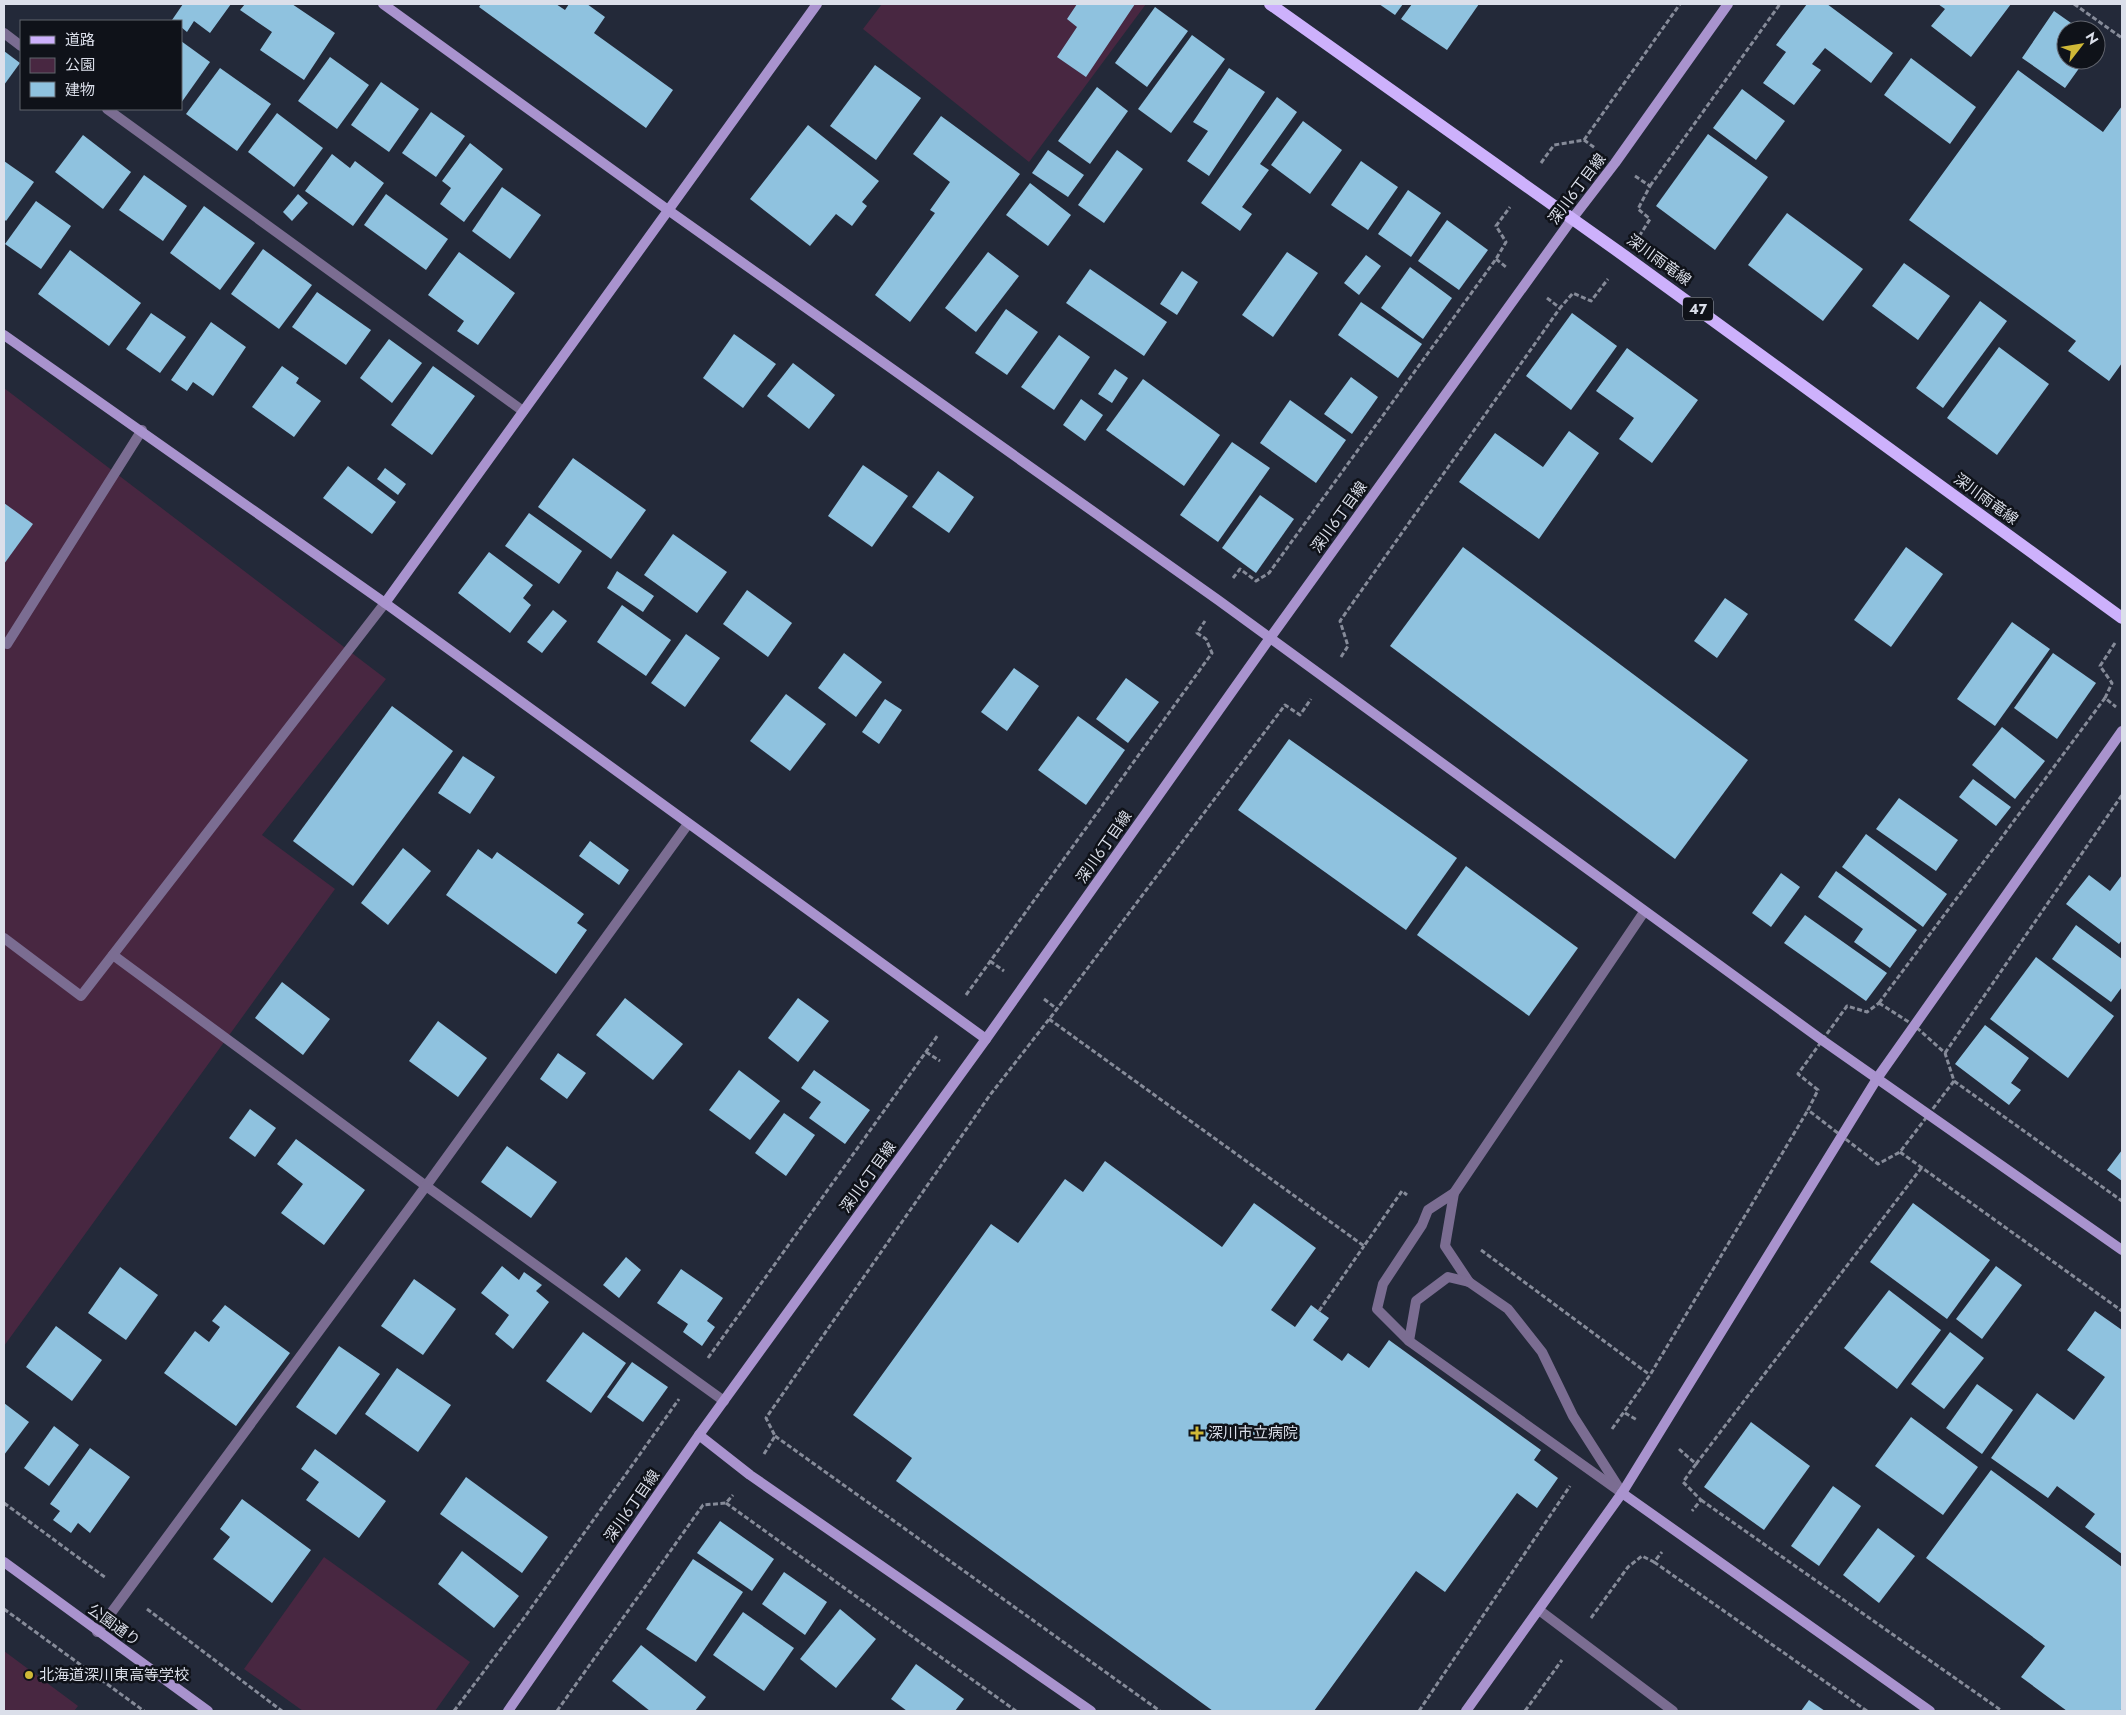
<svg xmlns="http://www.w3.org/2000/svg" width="2126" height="1715" font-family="Jost,'Noto Sans JP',sans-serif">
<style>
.green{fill:#482741}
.building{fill:#8fc2df}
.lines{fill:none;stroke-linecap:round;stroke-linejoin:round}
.path{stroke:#868b99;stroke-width:3;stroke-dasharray:5 2.5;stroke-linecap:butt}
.lane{stroke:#7b6d92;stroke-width:10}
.street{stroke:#7b6d92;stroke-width:10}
.secondary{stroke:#a993ce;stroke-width:10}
.primary{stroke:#cdb1fc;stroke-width:12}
.poi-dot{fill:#cfb837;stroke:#0f1219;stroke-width:2}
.labels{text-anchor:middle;stroke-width:5;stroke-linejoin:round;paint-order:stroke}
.shield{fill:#0f1219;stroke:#9ea2ab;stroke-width:1}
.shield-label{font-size:14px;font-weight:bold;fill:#dbdfea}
.street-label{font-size:15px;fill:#dbdfea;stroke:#0f1219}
.poi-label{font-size:15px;fill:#dbdfea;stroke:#0f1219;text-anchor:start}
</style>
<rect width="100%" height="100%" fill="#232939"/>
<g class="green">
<polygon points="882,4 1146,4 1029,162 863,29"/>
<polygon points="4,388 386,679 262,835 335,889 4,1346"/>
<polygon points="324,1557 470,1662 435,1711 303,1711 244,1669"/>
<polygon points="4,1651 78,1706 74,1711 4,1711"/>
</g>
<g class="building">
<polygon points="183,4 231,4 210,33 194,21 187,32 181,27 181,21 172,20"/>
<polygon points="245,4 292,4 335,33 304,80 260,50 272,32 240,10"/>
<polygon points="481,4 556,4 565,10 569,4 587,4 605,17 594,33 673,90 646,128 479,7"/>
<polygon points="1077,4 1135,4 1086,77 1057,57 1077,27 1067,19"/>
<polygon points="1379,4 1403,4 1395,15"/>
<polygon points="1412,4 1479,4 1447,50 1401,19"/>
<polygon points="1807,4 1827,4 1893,53 1871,83 1825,48 1812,64 1821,70 1794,105 1763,83 1786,52 1776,45"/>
<polygon points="1938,4 2011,4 1971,57 1931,26 1945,9"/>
<polygon points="1155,7 1188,31 1147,87 1115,63"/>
<polygon points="2054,11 2081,30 2066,30 2066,60 2085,60 2065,88 2022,58"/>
<polygon points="1192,35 1225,59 1171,133 1138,109"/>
<polygon points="181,41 210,62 181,103"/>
<polygon points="4,51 20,63 4,85"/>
<polygon points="330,57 369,85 337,129 298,101"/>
<polygon points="1911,58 1976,107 1950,144 1884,95"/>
<polygon points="875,65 921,98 876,160 830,126"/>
<polygon points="220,68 271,104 237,151 186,114"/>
<polygon points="1229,68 1265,92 1209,176 1187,161 1208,131 1193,122"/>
<polygon points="2018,70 2103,132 2122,106 2122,363 2109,381 2068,351 2076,341 1909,220"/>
<polygon points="381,82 419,109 389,152 351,125"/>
<polygon points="1097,87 1128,111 1090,164 1058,141"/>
<polygon points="1742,89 1785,121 1756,160 1713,128"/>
<polygon points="1277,97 1297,112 1260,164 1269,170 1242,207 1252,214 1240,231 1201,203"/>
<polygon points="431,112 465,136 436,177 402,153"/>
<polygon points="277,113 323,148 294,187 248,152"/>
<polygon points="941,116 1020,174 910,322 875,295 935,213 930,210 950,182 913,154"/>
<polygon points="1303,121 1342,150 1310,194 1271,165"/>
<polygon points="808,125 879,181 862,202 867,206 852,226 836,214 810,246 750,199"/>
<polygon points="1708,134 1768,177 1715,250 1656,206"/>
<polygon points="83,135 131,172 103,209 55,172"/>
<polygon points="470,143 503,169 464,222 440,204 451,188 442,181"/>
<polygon points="1048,150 1084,175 1068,197 1032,173"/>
<polygon points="1117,150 1143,169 1104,223 1078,205"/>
<polygon points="332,154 350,168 355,161 384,183 353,226 305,191"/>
<polygon points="4,161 34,182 6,221 4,219"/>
<polygon points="1361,161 1398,187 1368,230 1331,205"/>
<polygon points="144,175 187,206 163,241 119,210"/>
<polygon points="1030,183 1071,215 1048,246 1006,215"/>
<polygon points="502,187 541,215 510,259 472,231"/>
<polygon points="1408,190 1441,213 1411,257 1378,234"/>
<polygon points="298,194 308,203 292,221 283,212"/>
<polygon points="386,194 448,239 426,270 364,225"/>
<polygon points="36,201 71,226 41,269 5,244"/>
<polygon points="204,206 255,243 220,290 170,253"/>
<polygon points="1787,213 1863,269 1823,321 1748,265"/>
<polygon points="1447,220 1488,250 1459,290 1418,261"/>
<polygon points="263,249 312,285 279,329 231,294"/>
<polygon points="70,250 141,303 109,346 38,294"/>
<polygon points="459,252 515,293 478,345 457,331 464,321 428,295"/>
<polygon points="988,252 1019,276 976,332 945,308"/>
<polygon points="1287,252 1318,273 1273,337 1242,315"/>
<polygon points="1366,255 1381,266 1359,295 1344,283"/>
<polygon points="1904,263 1950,296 1918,340 1872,306"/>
<polygon points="1410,267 1452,298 1423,339 1381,308"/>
<polygon points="1090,269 1167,322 1144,356 1066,303"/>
<polygon points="1182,271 1198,282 1177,315 1160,304"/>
<polygon points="317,292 371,330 346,365 292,327"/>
<polygon points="1980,301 2007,321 1943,408 1916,388"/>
<polygon points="1361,302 1422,344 1398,378 1338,335"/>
<polygon points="1006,309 1038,332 1007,375 975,353"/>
<polygon points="151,313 186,337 160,373 126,349"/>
<polygon points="1572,313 1617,346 1571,410 1526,376"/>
<polygon points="211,322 246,347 213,396 193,382 187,391 171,380"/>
<polygon points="734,334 776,364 743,408 703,378"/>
<polygon points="1059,335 1090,357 1054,410 1021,387"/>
<polygon points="389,339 422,363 392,403 360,378"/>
<polygon points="1999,347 2049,384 1997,455 1947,418"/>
<polygon points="1627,348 1698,400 1652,463 1619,439 1634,418 1596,391"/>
<polygon points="793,363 835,395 809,429 767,396"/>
<polygon points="282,366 299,378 296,383 321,401 294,437 252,407"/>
<polygon points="433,366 475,396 432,455 391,425"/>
<polygon points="1115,369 1128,378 1112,403 1098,394"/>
<polygon points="1351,377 1378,397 1352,434 1324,414"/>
<polygon points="1143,379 1220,435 1184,486 1106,430"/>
<polygon points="1081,399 1103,415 1085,441 1063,425"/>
<polygon points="1290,400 1346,440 1316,483 1260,443"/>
<polygon points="1569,431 1599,453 1539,539 1459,482 1495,433 1543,467"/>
<polygon points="1232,442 1270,468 1218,542 1180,515"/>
<polygon points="573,458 646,510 611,559 538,507"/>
<polygon points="863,465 908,496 872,547 828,516"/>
<polygon points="348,466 396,502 372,534 323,498"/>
<polygon points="385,468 406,484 398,495 377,479"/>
<polygon points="938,471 974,497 949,533 912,507"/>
<polygon points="1260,495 1294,519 1256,573 1222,548"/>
<polygon points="4,503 33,524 4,564"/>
<polygon points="529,513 582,551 559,584 505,546"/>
<polygon points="673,534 727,572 697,613 644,575"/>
<polygon points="1463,547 1748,760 1675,859 1390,646"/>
<polygon points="1906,547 1943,574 1891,647 1854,620"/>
<polygon points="489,552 533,585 523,598 531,605 510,633 458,593"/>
<polygon points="617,571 654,596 643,612 607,588"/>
<polygon points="747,590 792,623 768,657 723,624"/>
<polygon points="1725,598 1748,614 1717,658 1694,641"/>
<polygon points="622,605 671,640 646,676 597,642"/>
<polygon points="553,610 567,621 542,653 527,642"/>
<polygon points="2012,622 2050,649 1995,726 1957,699"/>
<polygon points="686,634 720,658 685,707 651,683"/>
<polygon points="844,653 882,682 856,717 818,688"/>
<polygon points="2053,653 2096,683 2057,739 2014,708"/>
<polygon points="1014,668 1039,686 1007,731 981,712"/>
<polygon points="1126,678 1159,702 1128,743 1096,719"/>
<polygon points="786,694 826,724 790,771 750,741"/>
<polygon points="885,699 902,710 879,744 862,732"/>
<polygon points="392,706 453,751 353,886 293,841"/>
<polygon points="1078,716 1125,750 1086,805 1038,770"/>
<polygon points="2002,727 2045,761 2015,799 1972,765"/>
<polygon points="1289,739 1457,858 1406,930 1238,810"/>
<polygon points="463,756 495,777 470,814 438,793"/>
<polygon points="1973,779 2011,807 1996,826 1959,797"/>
<polygon points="1899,798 1958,840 1936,871 1876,829"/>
<polygon points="1866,834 1947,894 1923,927 1842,867"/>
<polygon points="590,841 629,870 619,885 579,856"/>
<polygon points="403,848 431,871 388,925 361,903"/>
<polygon points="478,849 492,859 497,852 584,914 577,923 587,930 556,974 446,895"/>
<polygon points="1466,866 1578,948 1529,1016 1417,935"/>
<polygon points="1836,871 1917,930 1890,968 1854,942 1863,929 1818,897"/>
<polygon points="1781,873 1800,887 1771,927 1752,913"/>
<polygon points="2089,875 2110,891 2122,875 2122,940 2119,944 2066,904"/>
<polygon points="1805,915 1887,973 1866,1001 1784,943"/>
<polygon points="2076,925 2122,959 2122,987 2111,1002 2052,959"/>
<polygon points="2036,957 2114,1016 2068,1078 1990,1019"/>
<polygon points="282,982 330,1019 303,1055 255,1018"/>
<polygon points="625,998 683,1044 653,1080 596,1035"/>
<polygon points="798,998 829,1021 798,1062 768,1038"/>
<polygon points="438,1021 487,1058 458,1097 409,1061"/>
<polygon points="1985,1025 2029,1058 2011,1083 2021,1090 2009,1105 1955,1064"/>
<polygon points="558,1053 586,1073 567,1099 540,1079"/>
<polygon points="739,1070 780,1101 750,1140 709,1110"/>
<polygon points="814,1070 870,1110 845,1144 809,1118 821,1102 801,1088"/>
<polygon points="250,1109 276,1128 255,1157 229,1138"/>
<polygon points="784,1113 815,1135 786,1176 755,1153"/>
<polygon points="296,1139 365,1190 324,1245 281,1213 303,1184 277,1164"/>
<polygon points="507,1146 557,1182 531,1218 481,1182"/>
<polygon points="2122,1150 2122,1181 2107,1170"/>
<polygon points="1105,1161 1222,1247 1254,1203 1316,1248 1271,1310 1295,1327 1311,1305 1319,1311 1329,1318 1313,1340 1342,1361 1348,1353 1369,1368 1389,1340 1541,1450 1534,1460 1558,1478 1537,1508 1517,1493 1445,1592 1416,1571 1314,1711 1213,1711 896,1481 912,1458 853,1415 991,1224 1018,1243 1065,1179 1083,1192"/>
<polygon points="1913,1203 1990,1260 1947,1319 1870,1262"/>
<polygon points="626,1257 641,1270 619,1298 603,1285"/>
<polygon points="502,1266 519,1280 524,1272 542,1285 536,1291 549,1302 513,1349 495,1334 509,1315 481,1293"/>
<polygon points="1996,1266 2022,1285 1982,1339 1956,1319"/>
<polygon points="120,1267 158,1295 126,1340 88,1313"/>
<polygon points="681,1269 723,1298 707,1321 715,1327 702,1346 683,1332 688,1324 657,1303"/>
<polygon points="414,1279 456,1309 423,1355 381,1326"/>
<polygon points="1889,1290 1941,1330 1897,1389 1844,1348"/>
<polygon points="225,1305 290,1353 236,1426 164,1373 195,1331 209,1342 220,1327 212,1321"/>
<polygon points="2095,1311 2122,1330 2122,1554 2085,1527 2095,1514 2057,1486 2048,1498 1991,1458 2037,1393 2074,1420 2105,1377 2067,1350"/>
<polygon points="56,1326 102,1360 72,1401 26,1367"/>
<polygon points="583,1332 626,1363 591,1413 546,1381"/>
<polygon points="1950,1332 1984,1358 1944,1409 1911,1384"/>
<polygon points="339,1346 380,1374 336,1435 296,1407"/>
<polygon points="632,1362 668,1387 643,1422 607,1397"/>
<polygon points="397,1368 451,1405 418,1452 365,1414"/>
<polygon points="1977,1384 2013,1410 1982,1454 1946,1428"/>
<polygon points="4,1403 29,1422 4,1455"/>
<polygon points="1911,1417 1978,1467 1943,1515 1875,1466"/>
<polygon points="1751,1422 1810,1466 1764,1530 1704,1487"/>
<polygon points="54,1426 79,1445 49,1486 24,1468"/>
<polygon points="90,1448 130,1477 90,1533 78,1523 71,1533 53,1520 60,1511 50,1504"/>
<polygon points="315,1449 386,1501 359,1538 306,1500 319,1482 301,1469"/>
<polygon points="1991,1470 2122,1567 2122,1708 2120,1711 2067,1711 2021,1677 2045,1646 1926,1558"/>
<polygon points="466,1477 548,1537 522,1573 440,1514"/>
<polygon points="1833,1486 1861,1506 1819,1566 1791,1546"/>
<polygon points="242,1499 311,1550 272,1603 213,1559 230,1537 220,1529"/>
<polygon points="720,1521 774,1559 752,1591 697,1553"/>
<polygon points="1878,1528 1915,1556 1879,1603 1843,1575"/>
<polygon points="462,1551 519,1596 494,1628 438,1584"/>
<polygon points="693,1559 743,1592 696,1662 646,1629"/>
<polygon points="784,1572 827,1602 805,1635 762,1604"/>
<polygon points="840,1609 876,1639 836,1688 800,1659"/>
<polygon points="743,1612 794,1648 764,1691 713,1655"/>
<polygon points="641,1645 706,1697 695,1711 650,1711 612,1681"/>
<polygon points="916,1664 964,1699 955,1711 907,1711 891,1699"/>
<polygon points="1809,1700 1825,1711 1801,1711"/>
</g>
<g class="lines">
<g class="path">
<polyline points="2074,4 2122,38"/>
<polyline points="1584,140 1680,4"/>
<polyline points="1541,163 1554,145 1584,140 1595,148"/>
<polyline points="1635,176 1650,186 1638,209 1650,219 1640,235"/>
<polyline points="1650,186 1780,4"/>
<polyline points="1496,259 1506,267"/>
<polyline points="1547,298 1560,308 1573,293 1591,301 1608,279"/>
<polyline points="1233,578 1240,569 1256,581 1269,573 1496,259 1506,242 1496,226 1510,207"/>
<polyline points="2115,643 2100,666 2112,683 2105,698 2116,707"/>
<polyline points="1341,657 1348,646 1340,621 1560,308"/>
<polyline points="990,961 1004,971"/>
<polyline points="966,995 1212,653 1206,639 1197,633 1205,621"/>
<polyline points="1044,999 1057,1009"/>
<polygon points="1879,1003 1915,1026 1945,1053 1954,1081 1900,1152 1878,1164 1808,1110 1818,1090 1798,1074 1847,1006 1867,1012"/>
<polyline points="1879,1003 2105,698"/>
<polyline points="1049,1019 1364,1246 1402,1191 1407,1195"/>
<polyline points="926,1052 940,1061"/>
<polyline points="1945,1053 2122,795"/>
<polyline points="1954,1081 2122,1201"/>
<polyline points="1900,1152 2122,1311"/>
<polyline points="1481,1250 1650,1375"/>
<polyline points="1319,1311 1364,1246"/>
<polyline points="708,1358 938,1035"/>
<polyline points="1625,1413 1637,1420"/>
<polyline points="1612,1429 1650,1375 1808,1110"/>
<polyline points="775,1436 1160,1711"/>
<polyline points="1679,1449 1696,1464 1683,1482 1701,1500 1692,1511"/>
<polyline points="764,1454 775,1436 766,1418 990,1095 1057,1009 1285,705 1300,715 1311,699"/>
<polyline points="1696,1464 1922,1167"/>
<polyline points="1701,1500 2002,1711"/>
<polyline points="4,1503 106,1578"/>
<polyline points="726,1503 1016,1711"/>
<polyline points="1654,1562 1867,1711"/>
<polyline points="4,1609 144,1711"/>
<polyline points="147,1609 282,1711"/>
<polyline points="1591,1618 1628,1567 1642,1556 1654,1562 1662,1552"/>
<polyline points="454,1711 524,1618 679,1399"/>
<polyline points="557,1711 703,1505 726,1503 733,1495"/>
<polyline points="1419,1711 1570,1486"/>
<polyline points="1525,1711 1562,1660"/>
</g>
<g class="lane">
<polyline points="4,938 81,996 385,603"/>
<polyline points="113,955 426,1186 724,1401"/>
<polyline points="1454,1193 1445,1246 1469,1282"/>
<polyline points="1409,1341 1416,1301 1448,1277 1469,1282 1508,1309 1542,1352 1573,1416 1619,1488"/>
<polyline points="1622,1493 1409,1341 1377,1309 1383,1284 1422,1225 1428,1210 1454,1193 1644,912"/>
<polyline points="1539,1610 1673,1711"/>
</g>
<g class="street">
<polyline points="4,33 21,46"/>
<polyline points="107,109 523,411"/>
<polyline points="7,644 142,430"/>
<polyline points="97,1632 426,1186 688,824"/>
</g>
<g class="secondary">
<polyline points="383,4 668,210 1218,600 1822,1040 2122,1250"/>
<polyline points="4,335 385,603 986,1039"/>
<polyline points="385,603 817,4"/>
<polyline points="699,1435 750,1475 1091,1711"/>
<polyline points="1622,1493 1930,1711"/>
<polyline points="4,1562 208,1711"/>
<polyline points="508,1711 699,1435 986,1039 1270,638 1572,219 1615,163 1728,4"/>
<polyline points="1466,1711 1622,1493 1878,1077 2122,731"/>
</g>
<polyline class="primary" points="1270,4 1626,257 2122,618"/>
</g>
<g class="poi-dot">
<path d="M1194.5 1425.5h5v5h5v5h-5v5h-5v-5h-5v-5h5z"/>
<circle cx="29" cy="1675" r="5"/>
</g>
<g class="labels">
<rect class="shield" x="1683" y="297.5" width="30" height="23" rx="4"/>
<g class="shield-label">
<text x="1698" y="314">47</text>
</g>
<g class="street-label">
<text transform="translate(1577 189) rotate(-53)" y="5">深川６丁目線</text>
<text transform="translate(1659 260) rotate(36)" y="5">深川雨竜線</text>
<text transform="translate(1986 499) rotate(36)" y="5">深川雨竜線</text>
<text transform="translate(1339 517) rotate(-54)" y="5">深川６丁目線</text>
<text transform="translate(1104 847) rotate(-55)" y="5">深川６丁目線</text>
<text transform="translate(868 1177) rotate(-54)" y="5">深川６丁目線</text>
<text transform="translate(632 1506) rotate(-55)" y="5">深川６丁目線</text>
<text transform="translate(114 1625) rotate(36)" y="5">公園通り</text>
</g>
<g class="poi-label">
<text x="1208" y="1438">深川市立病院</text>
<text x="39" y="1680">北海道深川東高等学校</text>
</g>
</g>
<rect width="2126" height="1715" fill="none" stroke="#dbdfea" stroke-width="10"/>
<rect x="20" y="20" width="162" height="90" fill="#0f1219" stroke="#61646d"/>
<rect x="30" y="36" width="25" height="8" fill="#cdb1fc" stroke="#61646d"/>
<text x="65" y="45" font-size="15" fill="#dbdfea">道路</text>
<rect x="30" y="58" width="25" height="15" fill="#482741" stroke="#61646d"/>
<text x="65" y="70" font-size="15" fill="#dbdfea">公園</text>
<rect x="30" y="82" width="25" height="15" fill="#8fc2df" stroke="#61646d"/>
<text x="65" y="95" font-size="15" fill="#dbdfea">建物</text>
<g transform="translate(2081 45) rotate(59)"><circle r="24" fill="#0f1219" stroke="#61646d"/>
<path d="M0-4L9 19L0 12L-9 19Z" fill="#cfb837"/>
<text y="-8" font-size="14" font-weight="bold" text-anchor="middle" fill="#dbdfea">N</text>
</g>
</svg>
